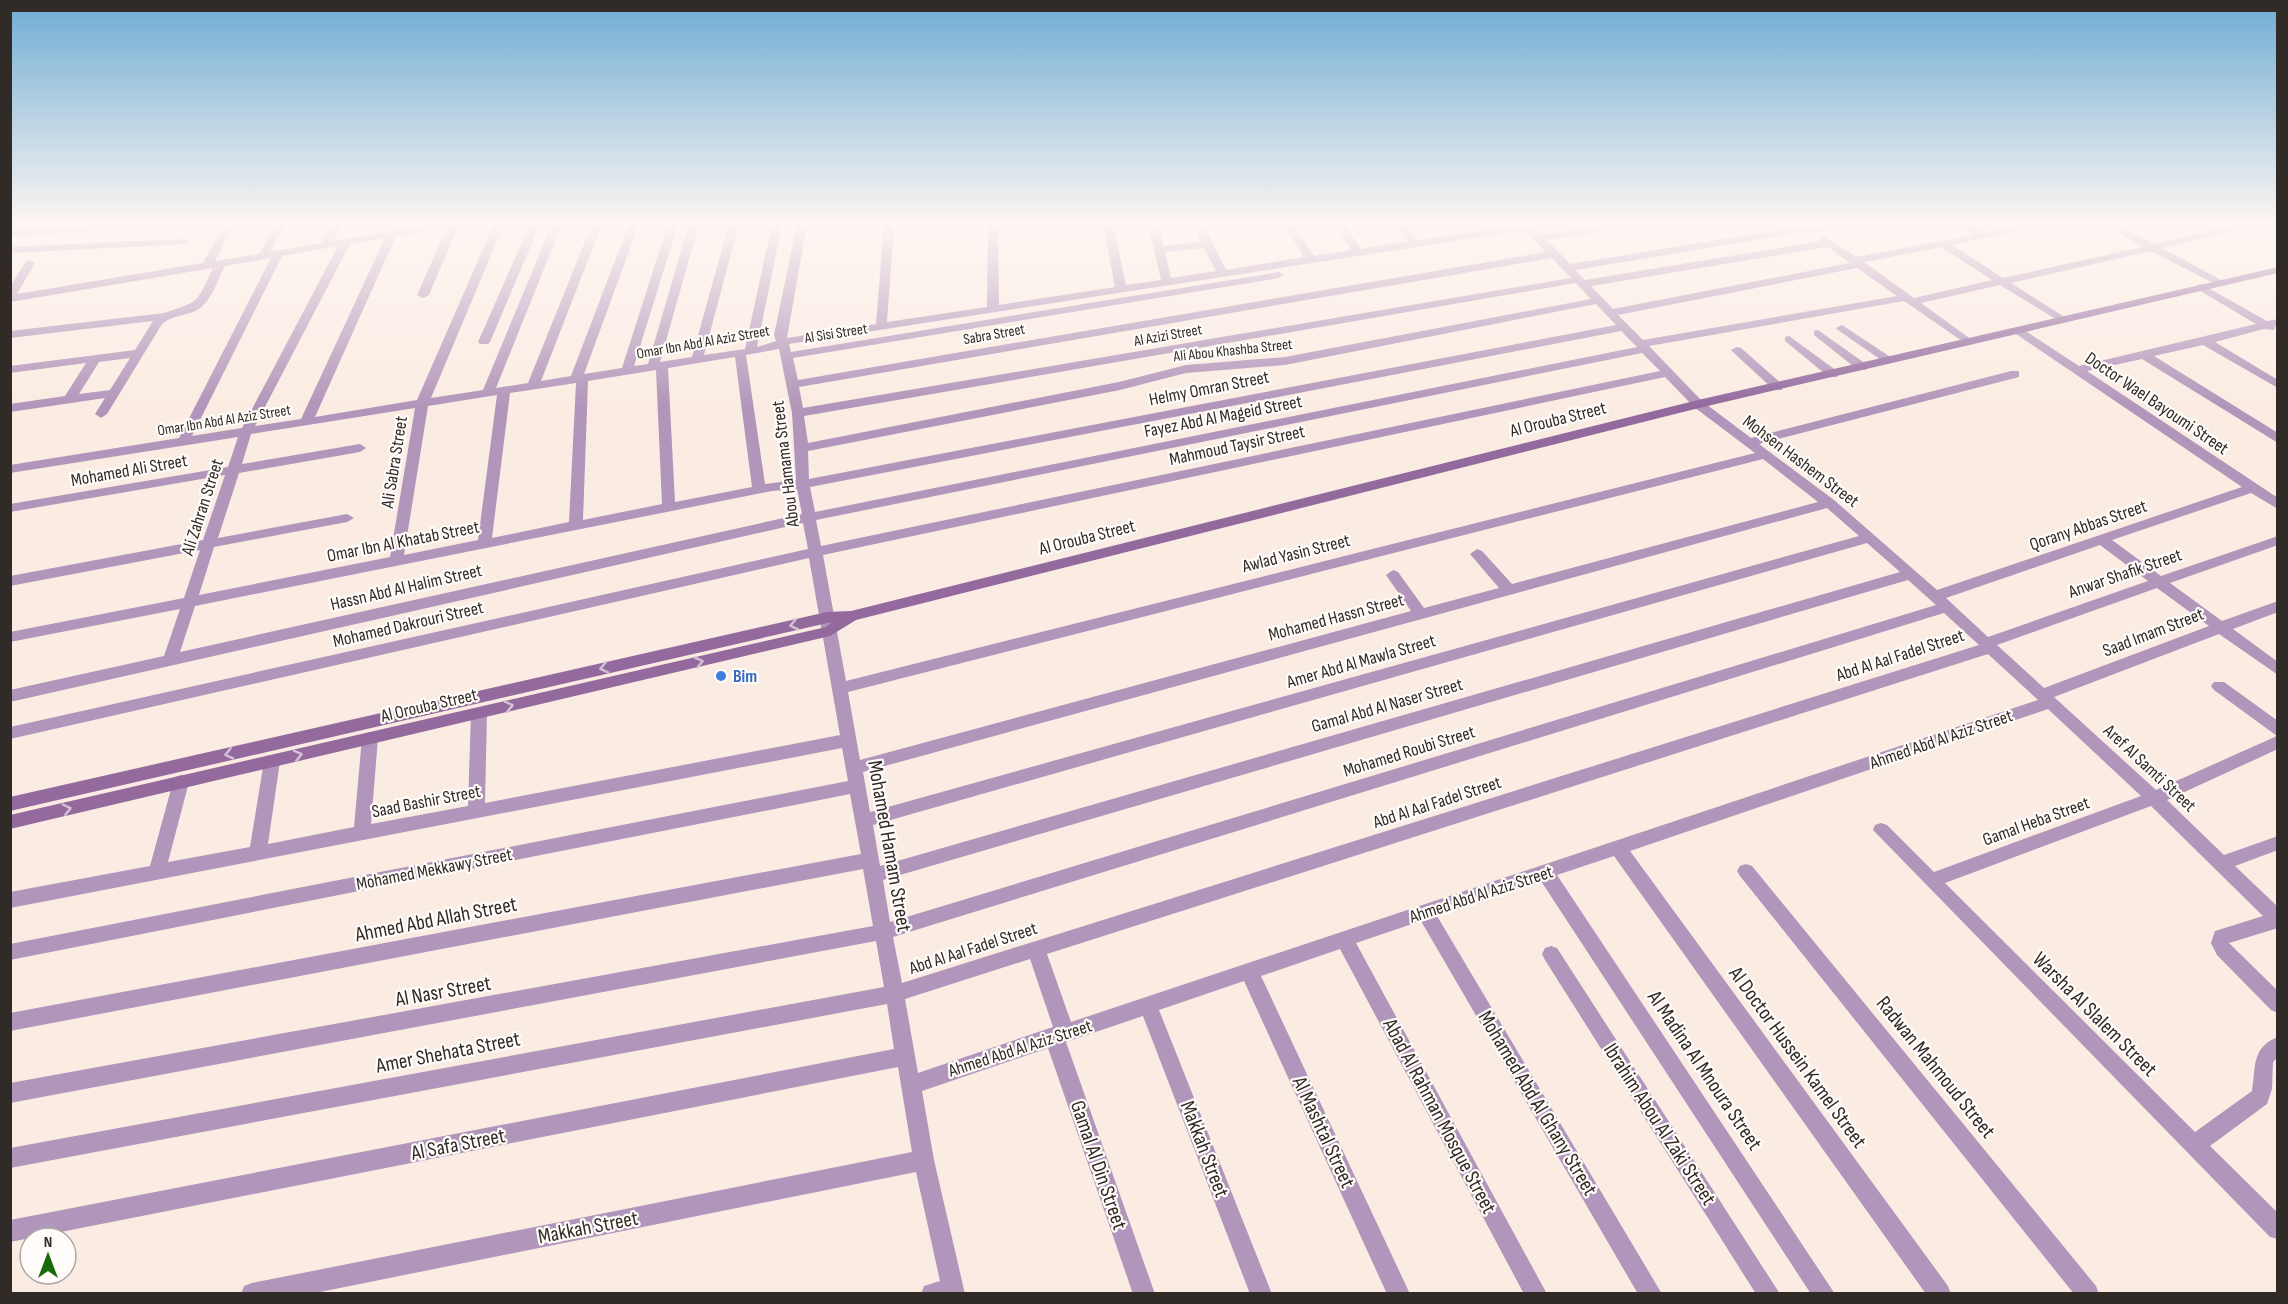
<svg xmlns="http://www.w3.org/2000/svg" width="2288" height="1304" font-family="'Sofia Sans Condensed',sans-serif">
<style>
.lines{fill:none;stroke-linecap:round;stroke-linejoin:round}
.street{fill:#b295ba;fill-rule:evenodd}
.secondary{fill:#93699e;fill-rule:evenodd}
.oneway{stroke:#d4c1d5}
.shop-dot{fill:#3f7fe0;stroke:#fffcfa;stroke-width:2}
.labels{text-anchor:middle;stroke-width:4.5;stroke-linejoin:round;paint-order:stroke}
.far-street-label{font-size:15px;fill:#312b27;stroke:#fffcfa}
.street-label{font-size:18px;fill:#312b27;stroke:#fffcfa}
.shop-label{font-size:18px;font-weight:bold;fill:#366cbe;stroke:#fffcfa;text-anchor:start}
.near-street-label{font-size:21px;fill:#312b27;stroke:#fffcfa}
</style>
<rect width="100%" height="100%" fill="#faece2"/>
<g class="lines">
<g class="street">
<polygon points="102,224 163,224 158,227 10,236 10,230"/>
<path d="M224 224H234L215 261 259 254 276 224H286L270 252 321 243 332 224H342L333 241 388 232 391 226H399V230L431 224H459L429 295 423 298 417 295 447 228 396 236 315 417 417 400 494 224H504L431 398 483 390 552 224H562L496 388 528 383 592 224H602L541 381 571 376 629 224H639L584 374 622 368 668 224H678L634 366 648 364 689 224H699L660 362 692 357 729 224H739L704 355 745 349 772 224H782L757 347 776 341 774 335 797 224H807L787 338 876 324 884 224H894L887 322 987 307 988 224H998L999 305 1115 287 1103 224H1113L1126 285 1161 280 1148 224H1158L1164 246 1201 242 1193 224H1203L1226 270 1304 257 1283 224H1293L1314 256 1351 250 1334 224H1344L1361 249 1408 241 1395 224H1405L1417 240 1519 225 1535 228 1541 235 1609 224H1636L1631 227 1547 240 1570 264 1809 225 1813 227 1849 224 1813 233 1809 231 1575 270 1585 280 1821 241 1819 239 1824 236 1857 257 1974 235 1959 224H1972L1985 233 2028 224H2051L1952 245 2003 278 2143 247 2103 224H2116L2154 244 2242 224H2262L2162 248 2223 281V285L2219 286 2151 251 2011 283 2066 318 2068 320 2062 323 2000 285 1921 303 1972 340 1974 342 1968 345 1904 301 1649 346 1702 401 1751 438 2011 371H2019V377L1759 444 1834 500 1937 590 2242 487 2013 332V328H2021L2079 366 2256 324 2197 289V285L2201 284 2267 321 2278 319V326H2275L2274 330 2264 329 2215 342 2278 380V388L2203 345 2154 356 2278 433V443L2142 359 2087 371 2278 498V509L2251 493 2112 540 2161 576 2278 536V545L2170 583 2222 621 2278 601V612L2233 629 2278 662V675L2219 634 2054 697 2156 790 2277 736 2214 690 2211 686 2214 682H2224L2278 721V749L2167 800 2224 855 2278 836V850L2235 866 2278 907V928L2229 943 2278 991V1013L2271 1010 2217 955 2211 943 2215 931 2263 916 2151 806 1945 883 2195 1132 2252 1091C2256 1068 2251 1047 2278 1037V1057L2273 1062 2272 1089 2267 1104 2210 1146 2278 1213V1239L2270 1237 1873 830 1875 825 1881 823 1887 825 1934 872 2141 796 2048 709 1630 851 1948 1286 1951 1294H1926L1614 856 1557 875 1835 1294H1811L1541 881 1437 916 1662 1294H1638L1421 921 1356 943 1547 1294H1524L1340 949 1261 976 1410 1294H1387L1244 981 1159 1010 1272 1294H1250L1143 1016 1066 1042 1155 1294H1133L1048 1048 922 1091 934 1160 965 1294H921L924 1286 940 1281 916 1172 310 1294H241L244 1286 252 1283 912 1152 898 1067 10 1242V1220L894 1049 887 1004 10 1168V1148L884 987 876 941 10 1103V1083L873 926 863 869 10 1031V1013L861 854 850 794 10 960V944L848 781 842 748 10 908V892L150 866 173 782 175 777 181 775 187 777 189 782 168 862 250 847 264 761 266 756 272 755 278 756 280 761 268 844 354 827 362 738 364 734 370 732 376 734 378 738 371 824 468 806 471 713 473 709H485L487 713 485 803 840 735 809 558 10 739V727L808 549 803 523 10 702V690L164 656 180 609 10 642V632L184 598 200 550 10 586V576L203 540 225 475 10 512V504L228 467 238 437 10 473V465L179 438 271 258 225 266C217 281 211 305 193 312 182 316 172 316 162 324L107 414 101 418 95 414 105 398 10 412V404L65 396 86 363 10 373V366L135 350 153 321 10 338V331L164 313C201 301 196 303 213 268L10 302V287L26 261 30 260 35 263 17 294 203 263ZM1519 231 1528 233 1546 252 798 380 793 358 1279 278 1284 275 1279 272 791 352 789 344ZM385 238 301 419 255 426 350 244ZM338 246 242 428 192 436 282 256ZM1828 247 1850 263 1613 309 1591 286ZM1941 247 1992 280 1914 298 1864 262ZM1204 248 1216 271 1171 278 1165 252ZM1552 258 1571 278 803 408 799 387ZM1857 268 1897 296 1643 340 1618 315ZM1576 283 1591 299 1285 357 1186 365 1119 382 808 443 804 416ZM1596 304 1616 325 809 479 808 451 1120 390 1186 373 1285 365ZM1621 331 1637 347 815 512 810 487ZM779 349 792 413 796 480 765 484 746 355ZM1642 353 1660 371 821 546 816 520ZM735 357 752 487 675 502 668 368ZM130 358 110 390 79 394 99 362ZM656 370 662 504 583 520 588 381ZM1665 377 1694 407 1755 453 846 681 823 555ZM576 383 569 522 492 538 510 393ZM497 395 478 540 404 555 428 406ZM415 408 390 557 199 595 214 547 347 522 354 518 347 514 218 538 239 473 360 452 366 448 360 444 242 464 251 434ZM1763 459 1818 502 1512 584 1482 551 1477 549 1470 554 1499 588 1424 608 1398 572 1393 570 1386 575 1411 611 860 760 848 692ZM797 489 802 514 180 652 195 606 772 491ZM1827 508 1859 536 870 812 863 772ZM1867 543 1900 572 880 866 873 825ZM2100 545 2148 581 1988 637 1946 598ZM1908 580 1936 605 890 922 883 880ZM2157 588 2209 626 2044 688 1997 645ZM1944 613 1979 645 902 983 893 937ZM1988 654 2038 700 1071 1022 1047 954ZM1030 959 1053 1027 918 1073 905 999Z"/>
<polygon points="530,224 540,224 490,342 488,344 480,344 478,342"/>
<polygon points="183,239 187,240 187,244 10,253 10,247"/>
<polygon points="1842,325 1892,358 1892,362 1884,362 1838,330 1836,328"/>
<polygon points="1818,330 1866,364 1866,370 1858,370 1814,335 1814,331"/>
<polygon points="1789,336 1837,371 1837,377 1829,377 1785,341 1785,337"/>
<polygon points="1737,347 1741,348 1782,384 1782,390 1774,390 1733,352 1731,350"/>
<polygon points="1746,864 1752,866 2096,1286 2099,1294 2074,1294 1740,876 1737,871 1740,866"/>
<polygon points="1551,946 1557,948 1780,1294 1756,1294 1545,960 1542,954 1545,948"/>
</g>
<polygon class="secondary" points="2278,267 2278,273 1699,408 856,620 830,636 10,829 10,815 826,627 832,622 10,811 10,797 827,612 851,611 1698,400"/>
</g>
<defs><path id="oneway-chevron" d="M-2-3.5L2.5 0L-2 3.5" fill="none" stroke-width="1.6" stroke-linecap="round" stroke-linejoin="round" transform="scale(1.5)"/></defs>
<g class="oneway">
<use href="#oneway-chevron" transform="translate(794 625) rotate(167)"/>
<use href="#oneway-chevron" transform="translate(699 662) rotate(-13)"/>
<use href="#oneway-chevron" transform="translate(604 668) rotate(167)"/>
<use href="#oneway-chevron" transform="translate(509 706) rotate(-13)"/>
<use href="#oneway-chevron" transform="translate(229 754) rotate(167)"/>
<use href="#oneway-chevron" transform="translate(298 755) rotate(-13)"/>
<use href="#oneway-chevron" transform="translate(67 809) rotate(-13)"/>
</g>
<linearGradient id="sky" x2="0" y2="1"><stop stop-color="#6facd4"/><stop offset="0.55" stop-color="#fdf6f2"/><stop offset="1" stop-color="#fdf6f2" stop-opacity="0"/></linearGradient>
<rect width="2288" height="407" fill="url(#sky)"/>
<circle class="shop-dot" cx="721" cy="676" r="6"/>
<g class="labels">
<g class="far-street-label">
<text transform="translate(836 333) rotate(-9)" y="5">Al Sisi Street</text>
<text transform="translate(994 334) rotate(-10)" y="5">Sabra Street</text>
<text transform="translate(1168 335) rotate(-10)" y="5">Al Azizi Street</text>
<text transform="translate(703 342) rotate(-10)" y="5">Omar Ibn Abd Al Aziz Street</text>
<text transform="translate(1233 350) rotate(-6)" y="5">Ali Abou Khashba Street</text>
<text transform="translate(224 420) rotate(-9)" y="5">Omar Ibn Abd Al Aziz Street</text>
</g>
<g class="street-label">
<text transform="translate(1209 388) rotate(-11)" y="6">Helmy Omran Street</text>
<text transform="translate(2157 403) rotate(34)" y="6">Doctor Wael Bayoumi Street</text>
<text transform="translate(1223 416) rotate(-11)" y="6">Fayez Abd Al Mageid Street</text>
<text transform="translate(1558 419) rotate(-14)" y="6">Al Orouba Street</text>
<text transform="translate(1237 445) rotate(-12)" y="6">Mahmoud Taysir Street</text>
<text transform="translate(1801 461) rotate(37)" y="6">Mohsen Hashem Street</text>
<text transform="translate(394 462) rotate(-81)" y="6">Ali Sabra Street</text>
<text transform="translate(785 464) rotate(-97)" y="6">Abou Hamama Street</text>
<text transform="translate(129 470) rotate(-10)" y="6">Mohamed Ali Street</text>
<text transform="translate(202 507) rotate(-72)" y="6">Ali Zahran Street</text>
<text transform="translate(2088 525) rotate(-19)" y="6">Qorany Abbas Street</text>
<text transform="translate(1087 537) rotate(-14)" y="6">Al Orouba Street</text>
<text transform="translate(403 541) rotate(-11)" y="6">Omar Ibn Al Khatab Street</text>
<text transform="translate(1296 553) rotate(-14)" y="6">Awlad Yasin Street</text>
<text transform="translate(2125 573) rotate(-19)" y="6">Anwar Shafik Street</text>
<text transform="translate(406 587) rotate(-13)" y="6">Hassn Abd Al Halim Street</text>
<text transform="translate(1336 617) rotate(-15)" y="6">Mohamed Hassn Street</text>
<text transform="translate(408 624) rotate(-13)" y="6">Mohamed Dakrouri Street</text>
<text transform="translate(2153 632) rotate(-21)" y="6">Saad Imam Street</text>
<text transform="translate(1900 655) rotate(-18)" y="6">Abd Al Aal Fadel Street</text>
<text transform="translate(1361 661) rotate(-16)" y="6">Amer Abd Al Mawla Street</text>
<text transform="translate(429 705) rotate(-13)" y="6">Al Orouba Street</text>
<text transform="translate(1387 705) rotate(-16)" y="6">Gamal Abd Al Naser Street</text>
<text transform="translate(1941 739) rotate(-19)" y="6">Ahmed Abd Al Aziz Street</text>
<text transform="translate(1409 751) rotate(-17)" y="6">Mohamed Roubi Street</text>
<text transform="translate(2150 768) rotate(43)" y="6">Aref Al Samti Street</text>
<text transform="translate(426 801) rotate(-11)" y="6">Saad Bashir Street</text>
<text transform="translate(1437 802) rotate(-18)" y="6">Abd Al Aal Fadel Street</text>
<text transform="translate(2036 821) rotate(-20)" y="6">Gamal Heba Street</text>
<text transform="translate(434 869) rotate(-11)" y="6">Mohamed Mekkawy Street</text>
<text transform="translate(1481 894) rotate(-18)" y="6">Ahmed Abd Al Aziz Street</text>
<text transform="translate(973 948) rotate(-18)" y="6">Abd Al Aal Fadel Street</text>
<text transform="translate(1020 1048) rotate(-18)" y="6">Ahmed Abd Al Aziz Street</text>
</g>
<g class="shop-label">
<text x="733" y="682">Bim</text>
</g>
<g class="near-street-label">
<text transform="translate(890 846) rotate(80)" y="7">Mohamed Hamam Street</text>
<text transform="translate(436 919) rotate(-11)" y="7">Ahmed Abd Allah Street</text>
<text transform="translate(443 991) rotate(-10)" y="7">Al Nasr Street</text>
<text transform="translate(2095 1014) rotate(45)" y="7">Warsha Al Slalem Street</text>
<text transform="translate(448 1052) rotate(-11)" y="7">Amer Shehata Street</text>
<text transform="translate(1798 1057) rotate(54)" y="7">Al Doctor Hussein Kamel Street</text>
<text transform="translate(1936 1067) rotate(51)" y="7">Radwan Mahmoud Street</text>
<text transform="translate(1705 1070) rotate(56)" y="7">Al Madina Al Mnoura Street</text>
<text transform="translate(1538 1103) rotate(59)" y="7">Mohamed Abd Al Ghany Street</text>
<text transform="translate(1440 1116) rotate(62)" y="7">Abad Al Rahman Mosque Street</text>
<text transform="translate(1660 1124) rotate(57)" y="7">Ibrahim Abou Al Zaki Street</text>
<text transform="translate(1324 1132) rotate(65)" y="7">Al Mashtal Street</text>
<text transform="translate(458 1144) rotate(-11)" y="7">Al Safa Street</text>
<text transform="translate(1205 1149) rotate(69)" y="7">Makkah Street</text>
<text transform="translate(1099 1165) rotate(71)" y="7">Gamal Al Din Street</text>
<text transform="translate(588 1227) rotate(-11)" y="7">Makkah Street</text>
</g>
</g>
<rect width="2288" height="1304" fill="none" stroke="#312b27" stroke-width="24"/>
<g transform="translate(48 1256)"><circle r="28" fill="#fffcfa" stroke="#ada8a6" stroke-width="1.5"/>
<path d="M0-4.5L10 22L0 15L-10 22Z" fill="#18690c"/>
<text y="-9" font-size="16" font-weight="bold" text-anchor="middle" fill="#312b27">N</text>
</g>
</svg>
